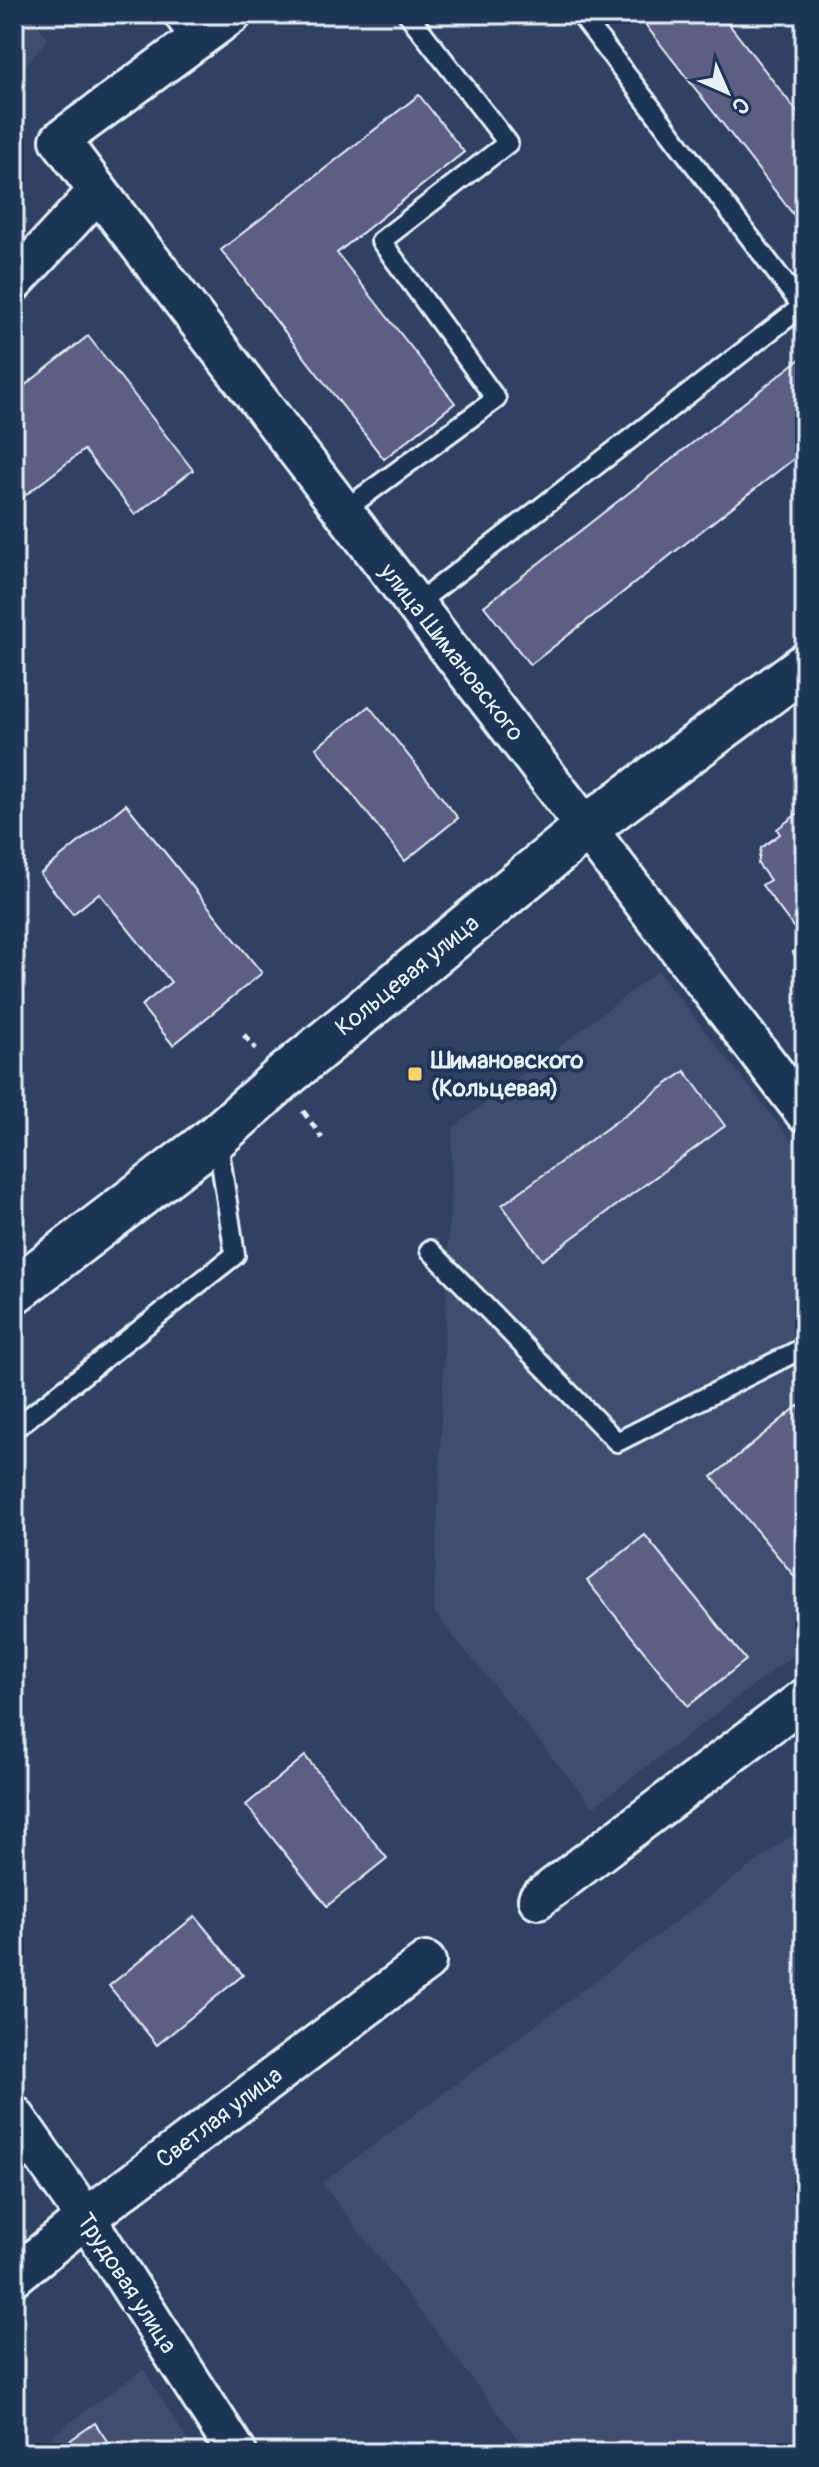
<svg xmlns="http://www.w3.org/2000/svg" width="819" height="2467" font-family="Pangolin,sans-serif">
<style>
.built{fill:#404e70}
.building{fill:#5c5f83;stroke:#e8f1f8;stroke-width:2}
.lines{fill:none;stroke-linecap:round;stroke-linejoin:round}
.lane-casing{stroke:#e8f1f8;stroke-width:24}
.street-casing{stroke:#e8f1f8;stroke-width:44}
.secondary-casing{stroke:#e8f1f8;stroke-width:50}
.path{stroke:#e8f1f8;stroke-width:5;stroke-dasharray:8 6;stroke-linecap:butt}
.lane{stroke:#1d3557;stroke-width:18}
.street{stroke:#1d3557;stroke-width:38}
.secondary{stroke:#1d3557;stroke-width:44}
.poi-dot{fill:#ffd166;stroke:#1d3557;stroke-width:3}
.labels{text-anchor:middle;stroke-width:8;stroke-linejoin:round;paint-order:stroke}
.street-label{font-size:24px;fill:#e8f1f8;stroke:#1d3557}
.poi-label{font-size:24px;font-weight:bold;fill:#e8f1f8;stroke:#1d3557;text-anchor:start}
</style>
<rect width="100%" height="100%" fill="#304264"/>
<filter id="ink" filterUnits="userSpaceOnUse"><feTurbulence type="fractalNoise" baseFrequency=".0125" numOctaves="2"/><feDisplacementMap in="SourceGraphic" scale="16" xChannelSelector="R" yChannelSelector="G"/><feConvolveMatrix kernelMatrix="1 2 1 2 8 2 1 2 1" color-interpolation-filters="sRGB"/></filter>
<g filter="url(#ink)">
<g class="built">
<polygon points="14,14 29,14 48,39 14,79"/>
<polygon points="658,971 805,1158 805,1646 593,1807 434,1612 453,1128"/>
<polygon points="805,1826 805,2453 529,2453 322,2183"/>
<polygon points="143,2369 195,2453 29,2453"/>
</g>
<g class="building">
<polygon points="637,14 721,14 805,122 805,219 800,223"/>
<polygon points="419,95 464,152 337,253 455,403 384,459 221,250"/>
<polygon points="88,336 193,470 135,515 84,450 14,504 14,394"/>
<polygon points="805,355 805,450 530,665 484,606"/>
<polygon points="369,706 458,818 405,861 316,748"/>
<polygon points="126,804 262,973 173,1045 141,1006 171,982 99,893 73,914 40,874"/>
<polygon points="805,808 805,970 792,952 805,943 762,885 770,880 758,864 761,848 780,834 777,829"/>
<polygon points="685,1071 725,1126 542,1260 502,1205"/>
<polygon points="798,1406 805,1414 805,1589 712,1477"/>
<polygon points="645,1535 746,1660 688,1706 587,1581"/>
<polygon points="305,1756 387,1858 327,1906 246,1805"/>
<polygon points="195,1916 243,1975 157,2045 109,1986"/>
<polygon points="95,2423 115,2453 52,2453"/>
</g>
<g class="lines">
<defs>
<g id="lane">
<polyline points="171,14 193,43"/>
<polyline points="580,14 802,306"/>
<polyline points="343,511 496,399 381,241 508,143 408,14"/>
<polyline points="415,605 805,304"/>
<polyline points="430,1250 617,1442 805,1347"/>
<polyline points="14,1429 235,1255 217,1136"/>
</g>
<g id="street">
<polyline points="98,191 805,1113"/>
<polyline points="14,282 98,191 60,140 232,14"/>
<polyline points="538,1899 805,1698"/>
<polyline points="14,2115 86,2218 237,2453"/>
<polyline points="14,2276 86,2218 426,1962"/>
</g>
<polyline id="secondary" points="14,1291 217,1136 281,1079 586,828 805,666"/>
</defs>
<use href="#lane" class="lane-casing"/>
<use href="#street" class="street-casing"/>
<use href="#secondary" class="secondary-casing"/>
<g class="path">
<polyline points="244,1035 256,1049"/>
<polyline points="303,1111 322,1138"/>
</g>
<use href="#lane" class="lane"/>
<use href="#street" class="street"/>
<use href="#secondary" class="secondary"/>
</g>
</g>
<rect class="poi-dot" x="407" y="1066" width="16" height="16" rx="4"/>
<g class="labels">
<g class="street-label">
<text transform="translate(452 652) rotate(52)" y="8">улица Шимановского</text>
<text transform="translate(407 975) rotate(-39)" y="8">Кольцевая улица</text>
<text transform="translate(219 2117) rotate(-37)" y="8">Светлая улица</text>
<text transform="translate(127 2283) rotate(57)" y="8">Трудовая улица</text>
</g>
<g class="poi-label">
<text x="431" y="1068">Шимановского<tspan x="431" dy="28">(Кольцевая)</tspan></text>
</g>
</g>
<rect width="819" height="2467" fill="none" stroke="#1d3557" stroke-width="48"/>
<rect x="24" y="24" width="771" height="2419" fill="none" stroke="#e8f1f8" stroke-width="3" filter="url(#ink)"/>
<g transform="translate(727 92) rotate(135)" stroke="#1d3557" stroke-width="6" paint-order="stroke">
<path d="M0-6L14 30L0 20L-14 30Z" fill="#e8f1f8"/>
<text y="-12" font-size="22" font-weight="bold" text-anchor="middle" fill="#e8f1f8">С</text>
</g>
</svg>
